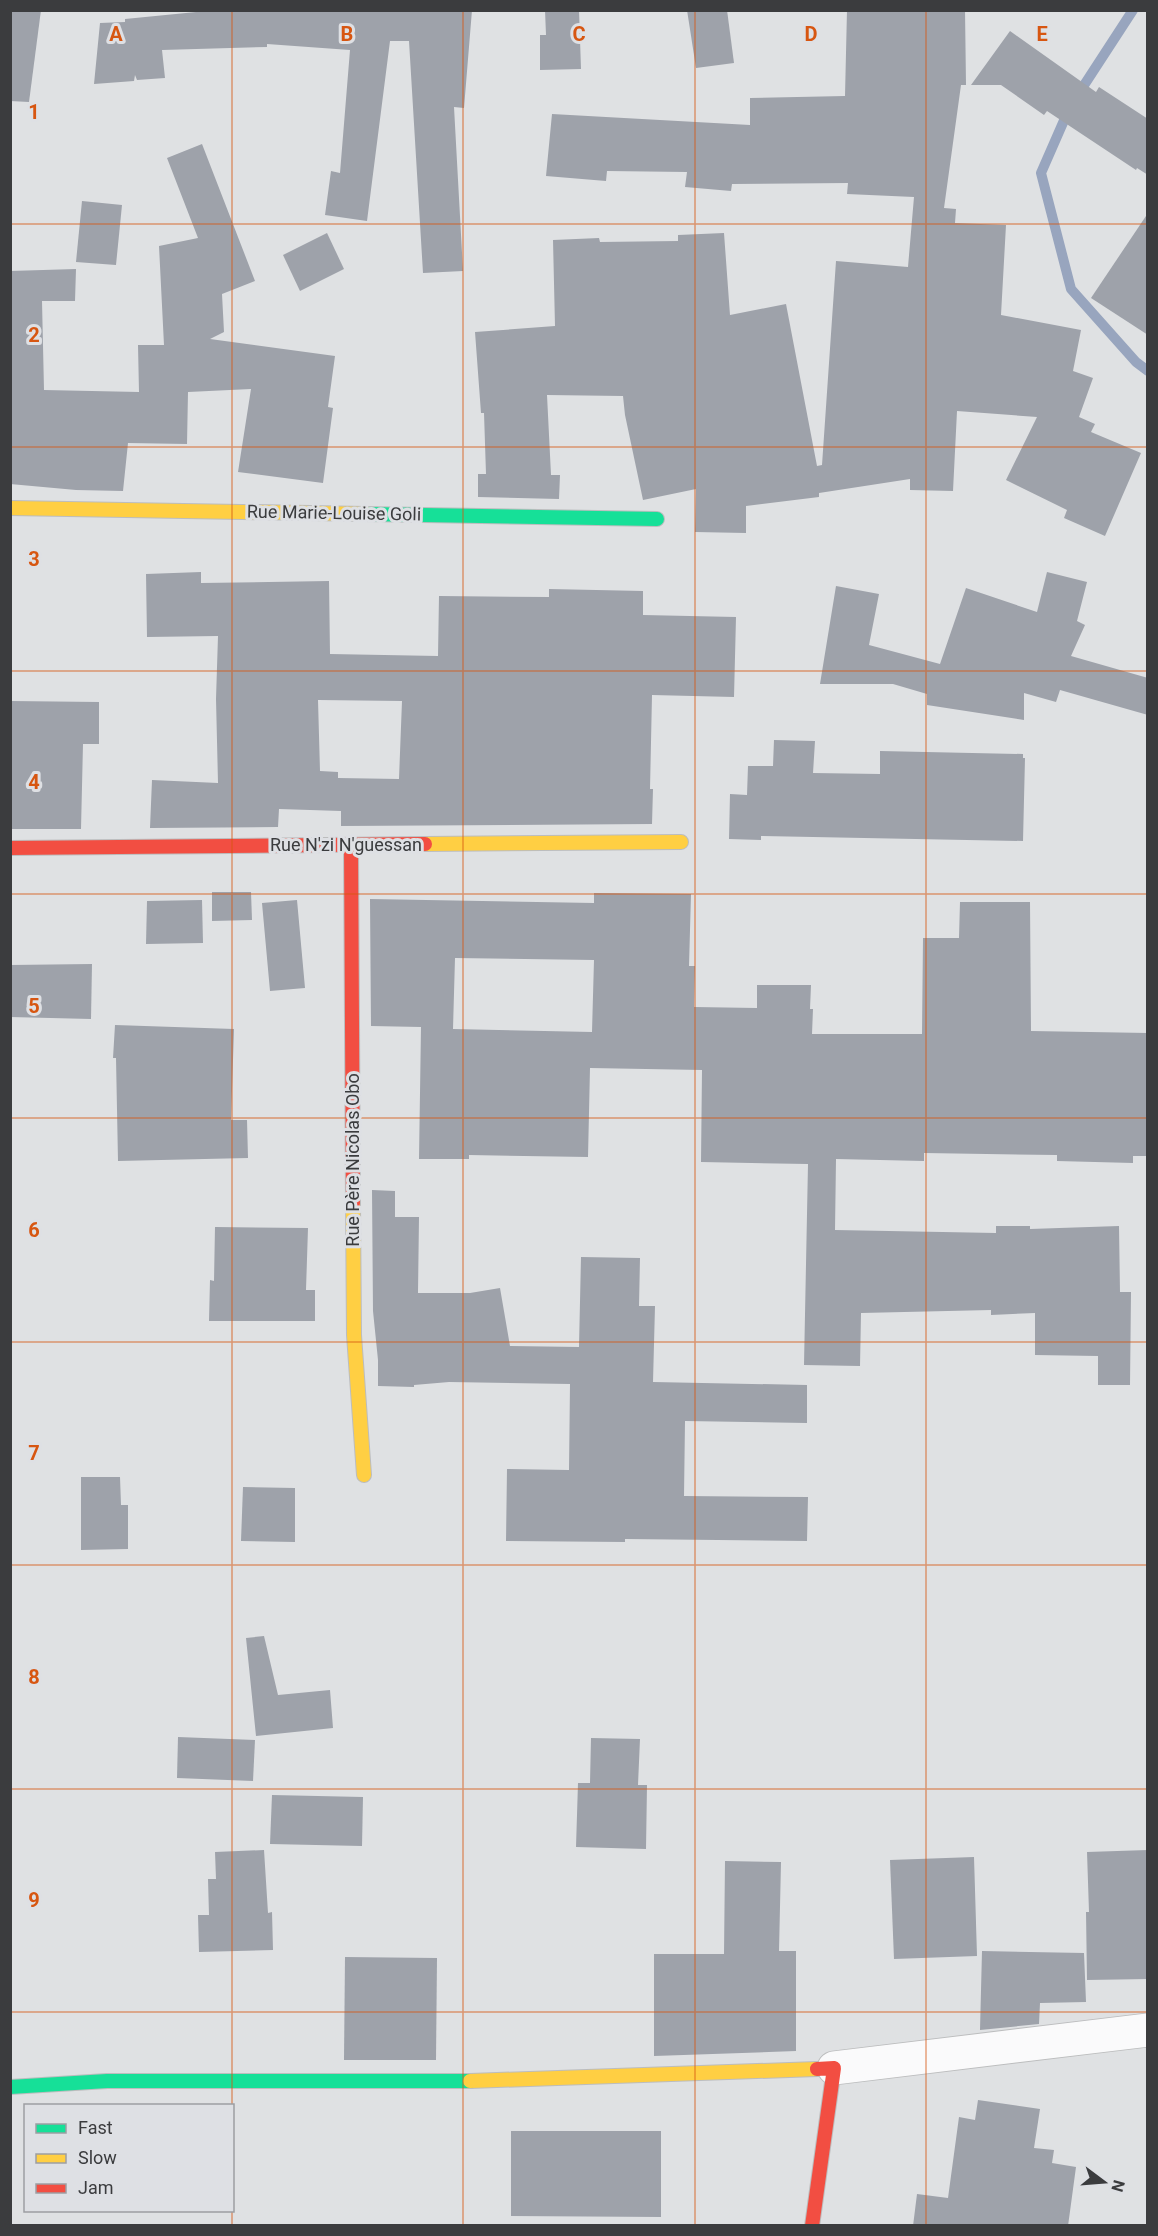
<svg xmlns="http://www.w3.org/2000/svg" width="1158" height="2236" font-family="Roboto,sans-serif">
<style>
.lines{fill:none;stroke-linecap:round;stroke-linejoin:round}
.stream{stroke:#98a5be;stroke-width:10}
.building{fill:#9ea2aa;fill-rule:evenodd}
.street-casing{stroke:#bcbdbe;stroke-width:35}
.fast-casing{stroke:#bcbdbe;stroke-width:16}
.slow-casing{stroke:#bcbdbe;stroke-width:16}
.jam-casing{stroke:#bcbdbe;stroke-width:16}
.street{stroke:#fafafb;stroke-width:33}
.fast{stroke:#16e098;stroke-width:14}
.slow{stroke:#ffcf43;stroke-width:14}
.jam{stroke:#f24e42;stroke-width:14}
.grid{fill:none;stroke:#d75611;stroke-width:1.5;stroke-opacity:0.55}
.labels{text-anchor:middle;stroke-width:6;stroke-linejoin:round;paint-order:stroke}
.street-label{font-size:18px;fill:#3b3c3e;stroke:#dee0e4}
.grid-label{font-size:20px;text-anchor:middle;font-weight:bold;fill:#d75611;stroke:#dee0e4;stroke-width:6;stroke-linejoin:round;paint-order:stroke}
</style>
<rect width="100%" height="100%" fill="#dfe1e3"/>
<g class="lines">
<g class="stream">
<polyline points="1077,96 1133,10"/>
<polyline points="1069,109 1041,173 1071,289 1136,362 1148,371"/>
</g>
</g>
<g class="building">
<polygon points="10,10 41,10 29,102 10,101"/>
<polygon points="196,10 472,10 464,108 454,107 463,271 423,273 409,41 390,41 367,221 325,215 331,171 340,173 350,50 267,44 267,47 162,50 165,78 137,80 135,75 134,81 94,84 100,23 125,22 125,19 196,12"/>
<polygon points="545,10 579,10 581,69 540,70 540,35 546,35"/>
<polygon points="687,10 727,10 734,63 696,68"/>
<polygon points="847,10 965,10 966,85 961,85 944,208 956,209 955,223 1006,225 1001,315 1081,330 1073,371 1093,378 1079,417 1095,424 1091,432 1141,453 1105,536 1064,518 1067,510 1006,480 1037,417 957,411 953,491 910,490 910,479 819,493 819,497 746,506 746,533 695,532 696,489 643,500 625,415 623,396 547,395 551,475 560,475 559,499 478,497 478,474 486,474 484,413 481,413 475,332 555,326 553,240 599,238 600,242 678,241 678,235 724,233 730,315 786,304 817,466 822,465 836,261 908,267 914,197 847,194 848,183 732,184 731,191 685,187 687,172 607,171 606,181 546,176 552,114 750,125 750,98 845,96"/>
<polygon points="1010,31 1096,92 1099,87 1148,119 1148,175 1137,168 1136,170 1047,111 1044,115 1001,85 971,85"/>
<polygon points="202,144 255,281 222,294 224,332 210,339 335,356 328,407 333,408 323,483 238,472 251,389 188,392 187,444 128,443 123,491 76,490 10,484 10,271 76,269 75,301 42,301 44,390 139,392 138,345 164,345 159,246 198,238 167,158"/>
<polygon points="82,201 122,205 116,265 76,262"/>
<polygon points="1148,213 1148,335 1091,298"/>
<polygon points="327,233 344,269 300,291 283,255"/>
<path d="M201 572V583L329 581 330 654 438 656 439 596 549 597V589L643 591V615L736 617 734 697 652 695 650 789H653L652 824 341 826V811L279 809 278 827 150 828 152 780 218 783 216 699 218 636 147 637 146 574ZM318 700 402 701 399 779 338 778V772L320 771Z"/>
<polygon points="1047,572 1087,582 1077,621 1085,625 1071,656 1148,678 1148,715 1060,690 1056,702 1024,693 1024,720 927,705 927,694 893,684 820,684 836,586 879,594 869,645 940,664 966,588 1037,612"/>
<polygon points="10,701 99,702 99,744 83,744 81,829 10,829"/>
<polygon points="774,740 815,741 813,773 880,774 880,751 1023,754 1023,758 1025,758 1023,841 761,836 761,840 729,839 730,794 747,795 748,766 773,766"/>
<polygon points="212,892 251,892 252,920 212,921"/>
<path d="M594 893 691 894 689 966H695L694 1007 757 1008V985H811L810 1009H813L812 1034H922L923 938H959L960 902H1030L1031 1031 1148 1033V1156H1133V1163L1057 1161V1155L924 1153V1161L836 1159 835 1230 996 1233V1226H1030V1229L1119 1226 1120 1292H1131L1130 1385H1098V1356L1035 1355V1313L991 1315V1310L861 1313 860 1366 804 1365 808 1164 701 1162 702 1070 590 1068 588 1157 469 1155V1159H419L421 1027 371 1026 370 899 594 903ZM455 958 594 960 592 1032 453 1029Z"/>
<polygon points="202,900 203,943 146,944 147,901"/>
<polygon points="297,900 305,988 270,991 262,903"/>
<polygon points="92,964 91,1019 10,1017 10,965"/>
<polygon points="115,1025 234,1029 231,1120 247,1120 248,1158 118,1161 116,1058 113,1058"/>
<polygon points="372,1190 395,1191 395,1217 419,1217 418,1293 470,1293 500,1288 510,1346 579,1347 581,1257 640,1258 639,1306 655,1306 653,1382 807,1385 807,1423 685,1421 684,1496 808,1497 807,1541 625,1539 625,1542 506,1541 507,1469 569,1470 570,1384 449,1382 414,1385 414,1387 378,1386 378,1360 373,1311"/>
<polygon points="215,1227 308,1228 306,1290 315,1290 315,1321 209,1321 210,1280 214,1281"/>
<polygon points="81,1477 120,1477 121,1505 128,1505 128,1549 81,1550"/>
<polygon points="243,1487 295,1488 295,1542 241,1541"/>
<polygon points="264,1636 278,1695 330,1690 333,1728 256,1736 246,1638"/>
<polygon points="178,1737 255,1740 253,1781 177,1778"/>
<polygon points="591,1738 640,1739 638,1785 647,1785 646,1849 576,1847 578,1783 590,1783"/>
<polygon points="272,1795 363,1797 362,1846 270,1844"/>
<polygon points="264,1850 268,1913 272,1912 273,1950 199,1952 198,1915 209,1915 208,1879 216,1879 215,1852"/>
<polygon points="1148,1850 1148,1979 1087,1980 1086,1912 1089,1912 1087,1852"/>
<polygon points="974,1857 977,1956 894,1959 890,1860"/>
<polygon points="725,1861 781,1862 779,1951 796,1951 796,2051 654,2056 654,1954 724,1954"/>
<polygon points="982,1951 1084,1953 1086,2002 1040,2003 1039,2024 980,2030"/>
<polygon points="345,1957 437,1958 436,2060 344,2060"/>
<polygon points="978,2100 1040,2109 1034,2148 1054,2150 1052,2163 1076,2167 1068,2226 913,2226 917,2194 948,2198 959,2117 975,2120"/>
<polygon points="511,2131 661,2131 661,2217 511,2216"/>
</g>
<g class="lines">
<defs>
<polyline id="street" points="834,2068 1148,2030"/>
<g id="fast">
<polyline points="366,514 657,519"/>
<polyline points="10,2087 107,2081 470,2081"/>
</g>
<g id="slow">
<polyline points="10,508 366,514"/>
<polyline points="425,844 681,842"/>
<polyline points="353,1203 354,1335 364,1475"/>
<polyline points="470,2081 817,2069"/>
</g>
<g id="jam">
<polyline points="351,845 353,1203"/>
<polyline points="10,848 425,844"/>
<polyline points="812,2226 834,2068 817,2069"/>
</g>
</defs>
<use href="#street" class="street-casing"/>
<use href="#fast" class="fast-casing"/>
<use href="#slow" class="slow-casing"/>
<use href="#jam" class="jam-casing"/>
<use href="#street" class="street"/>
<use href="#fast" class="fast"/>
<use href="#slow" class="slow"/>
<use href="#jam" class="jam"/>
</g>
<path class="grid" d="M232 10V2106M463 10V2226M695 10V2226M926 10V2226M10 224H1148M10 447H1148M10 671H1148M10 894H1148M10 1118H1148M10 1342H1148M10 1565H1148M10 1789H1148M10 2012H1148M232 2210V2226"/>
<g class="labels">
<g class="street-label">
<text transform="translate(334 513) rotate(1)" y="6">Rue Marie-Louise Goli</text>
<text x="346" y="851">Rue N'zi N'guessan</text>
<text transform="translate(353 1160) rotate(-90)" y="6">Rue Père Nicolas Obo</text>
</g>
</g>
<g class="grid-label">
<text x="116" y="41">A</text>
<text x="347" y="41">B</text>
<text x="579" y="41">C</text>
<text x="811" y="41">D</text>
<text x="1042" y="41">E</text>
<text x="34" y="119">1</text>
<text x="34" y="342">2</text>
<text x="34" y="566">3</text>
<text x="34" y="789">4</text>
<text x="34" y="1013">5</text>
<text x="34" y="1237">6</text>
<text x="34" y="1460">7</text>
<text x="34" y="1684">8</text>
<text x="34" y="1907">9</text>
</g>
<rect width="1158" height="2236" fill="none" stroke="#3b3c3e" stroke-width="24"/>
<rect x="24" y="2104" width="210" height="108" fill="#dee0e4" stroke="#9d9ea2" stroke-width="1.5"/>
<rect x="36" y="2124" width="30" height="9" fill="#16e098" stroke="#9d9ea2" stroke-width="1.5"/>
<text x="78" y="2134" font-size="18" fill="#3b3c3e">Fast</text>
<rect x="36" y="2154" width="30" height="9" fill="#ffcf43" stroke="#9d9ea2" stroke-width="1.5"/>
<text x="78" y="2164" font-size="18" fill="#3b3c3e">Slow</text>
<rect x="36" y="2184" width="30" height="9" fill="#f24e42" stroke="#9d9ea2" stroke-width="1.5"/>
<text x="78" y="2194" font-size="18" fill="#3b3c3e">Jam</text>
<g transform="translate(1104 2182) rotate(106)" stroke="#dee0e4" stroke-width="4.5" paint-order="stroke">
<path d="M0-4.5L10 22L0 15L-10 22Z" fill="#3b3c3e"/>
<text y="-9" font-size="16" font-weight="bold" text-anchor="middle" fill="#3b3c3e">N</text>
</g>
</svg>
